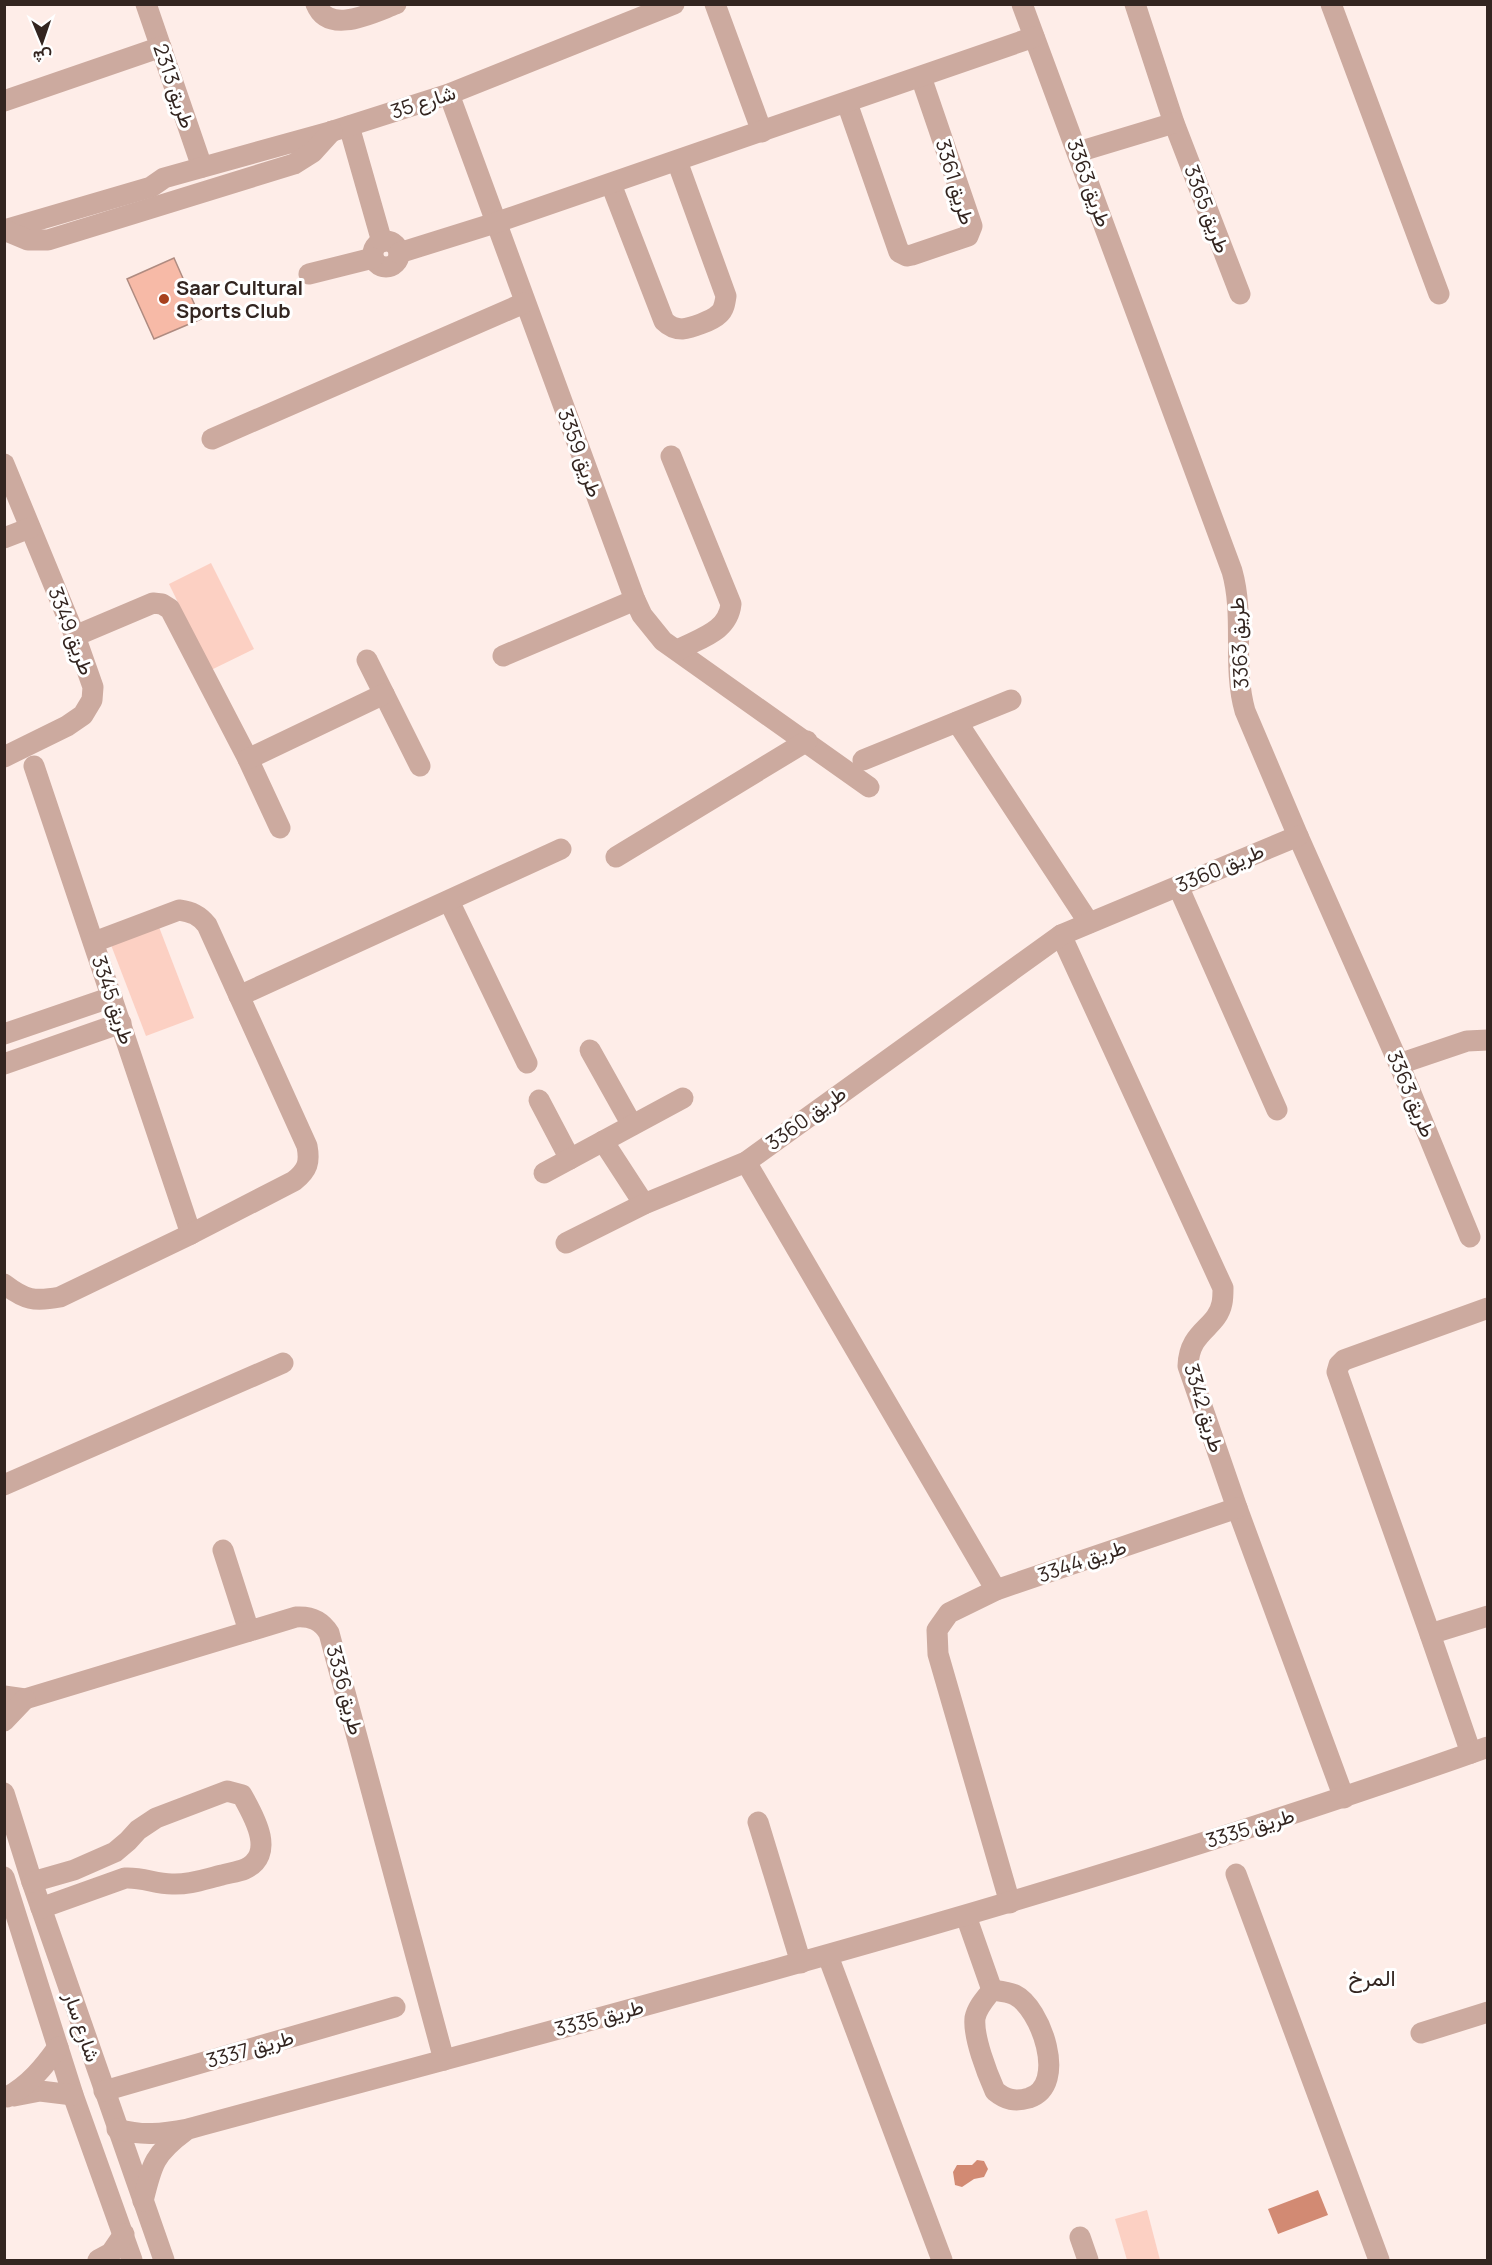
<svg xmlns="http://www.w3.org/2000/svg" width="1492" height="2265" font-family="Manrope,Vazirmatn,sans-serif">
<style>
.green{fill:#fcd0c3}
.water{fill:#d28a73}
.building{fill:#f7baa7;stroke:#af8b80;stroke-width:1.5}
.lines{fill:none;stroke-linecap:round;stroke-linejoin:round}
.minor{stroke:#ccaa9f;stroke-width:21}
.poi-dot{fill:#a8411e;stroke:#fff;stroke-width:2}
.labels{text-anchor:middle;stroke-width:6;stroke-linejoin:round;paint-order:stroke}
.street-label{font-size:20px;fill:#332520;stroke:#fff}
.poi-label{font-size:20px;font-weight:bold;fill:#332520;stroke:#fff;text-anchor:start}
.quarter-label{font-size:22px;fill:#332520;stroke:#fff}
</style>
<rect width="100%" height="100%" fill="#feede8"/>
<g class="green">
<polygon points="211,563 254,649 211,670 169,584"/>
<polygon points="159,927 194,1018 146,1036 111,945"/>
<polygon points="1147,2210 1160,2260 1127,2260 1115,2219"/>
</g>
<g class="water">
<polygon points="977,2160 984,2161 988,2169 984,2177 974,2179 962,2187 955,2185 953,2172 957,2165 972,2165"/>
<polygon points="1318,2190 1328,2215 1278,2234 1268,2209"/>
</g>
<polygon class="building" points="174,258 201,319 154,339 127,279"/>
<g class="lines">
<g class="minor">
<polyline points="146,4 202,167"/>
<path d="M316 4C329 36 374 12 396 4"/>
<polyline points="715,4 762,132"/>
<path d="M1022 4 1232 571C1245 617 1232 665 1245 711L1298 836 1399 1064 1470 1237"/>
<polyline points="1135,4 1174,123 1240,294"/>
<polyline points="1331,4 1439,294"/>
<polyline points="449,94 635,600 642,615 663,641 869,787"/>
<polyline points="4,101 161,47"/>
<polyline points="847,103 899,252 907,256 912,255 968,236 972,226 921,77"/>
<polyline points="349,126 382,242"/>
<polyline points="1078,152 1174,123"/>
<path d="M611 184 664 321C669 326 674 329 682 329 691 328 712 321 719 314 724 310 725 303 726 296L677 161"/>
<polyline points="4,230 151,187 164,178 333,131 449,94 674,4"/>
<polyline points="4,230 28,240 48,240 294,164 313,152 332,131"/>
<circle cx="386" cy="254" r="13"/>
<polyline points="399,253 495,223 1034,37"/>
<polyline points="309,274 373,258"/>
<polyline points="212,439 524,303"/>
<path d="M671 456 731 604C728 632 700 638 678 650"/>
<polyline points="4,464 75,636 93,687 92,700 83,715 67,726 4,757"/>
<polyline points="4,538 30,528"/>
<polyline points="75,636 153,603 162,604 170,609 248,759 280,828"/>
<polyline points="503,656 635,600"/>
<polyline points="367,660 420,766"/>
<polyline points="957,722 1089,923"/>
<polyline points="248,759 384,694"/>
<polyline points="863,760 1011,700"/>
<polyline points="34,766 191,1234"/>
<polyline points="616,857 807,741"/>
<polyline points="1178,886 1277,1110"/>
<polyline points="449,901 527,1063"/>
<path d="M1061 935 1223 1288C1223 1293 1223 1298 1222 1303 1217 1329 1189 1330 1188 1366L1237 1508 1344 1798"/>
<polyline points="239,996 561,849"/>
<polyline points="4,1034 112,997"/>
<polyline points="590,1050 632,1125"/>
<polyline points="4,1064 121,1023"/>
<polyline points="1399,1064 1467,1041 1488,1040"/>
<polyline points="539,1100 570,1159"/>
<polyline points="603,1141 644,1204"/>
<polyline points="746,1162 996,1590"/>
<polyline points="544,1173 683,1098"/>
<polyline points="566,1243 644,1204 746,1162 1061,935 1298,836"/>
<path d="M4 1284C25 1300 34 1302 60 1297L191 1234 294 1181C308 1170 310 1162 307 1146L207 925C199 915 192 912 179 910L94 942"/>
<polyline points="1488,1308 1344,1360 1339,1365 1337,1372 1430,1634 1488,1616"/>
<polyline points="4,1485 283,1363"/>
<polyline points="223,1550 249,1631"/>
<polyline points="1430,1634 1471,1753"/>
<path d="M4 1696 25 1699 296 1617C311 1616 321 1620 329 1633L444 2060"/>
<polyline points="4,1721 25,1699"/>
<polyline points="4,1793 32,1882 164,2260"/>
<polyline points="758,1822 801,1963"/>
<polyline points="1236,1874 1379,2260"/>
<polyline points="4,1877 73,2095 132,2260"/>
<path d="M32 1882 74 1870 115 1852 128 1841 138 1830 156 1818 227 1791 242 1795C253 1815 277 1854 245 1869 238 1872 229 1873 222 1875 205 1879 189 1885 172 1884 155 1884 143 1877 125 1878L41 1908"/>
<polyline points="1010,1903 938,1654 937,1630 949,1613 996,1590 1237,1508"/>
<polyline points="966,1916 992,1990"/>
<polyline points="828,1956 942,2260"/>
<path d="M992 1990C999 1991 1009 1992 1015 1995 1040 2007 1069 2085 1029 2098 1015 2102 1006 2100 995 2091 987 2073 973 2037 975 2018 977 2007 986 1998 992 1990Z"/>
<polyline points="1421,2033 1488,2012"/>
<polyline points="104,2091 395,2007"/>
<polyline points="14,2096 40,2091 73,2095"/>
<path d="M7 2097C29 2085 44 2067 58 2047"/>
<path d="M117 2129C142 2136 162 2134 188 2129 624 2011 1062 1899 1488 1747"/>
<path d="M143 2201C152 2164 154 2154 185 2131"/>
<polyline points="1080,2237 1088,2260"/>
<polyline points="98,2260 111,2253 124,2234"/>
</g>
</g>
<circle class="poi-dot" cx="164" cy="299" r="6"/>
<g class="labels">
<g class="street-label">
<text transform="translate(174 86) rotate(71)" y="7">طريق 2313</text>
<text transform="translate(423 102) rotate(-18)" y="7">شارع 35</text>
<text transform="translate(955 182) rotate(73)" y="7">طريق 3361</text>
<text transform="translate(1089 183) rotate(70)" y="7">طريق 3363</text>
<text transform="translate(1207 209) rotate(69)" y="7">طريق 3365</text>
<text transform="translate(580 453) rotate(70)" y="7">طريق 3359</text>
<text transform="translate(71 631) rotate(69)" y="7">طريق 3349</text>
<text transform="translate(1239 643) rotate(-93)" y="7">طريق 3363</text>
<text transform="translate(1220 868) rotate(-23)" y="7">طريق 3360</text>
<text transform="translate(113 1000) rotate(71)" y="7">طريق 3345</text>
<text transform="translate(1411 1094) rotate(67)" y="7">طريق 3363</text>
<text transform="translate(806 1118) rotate(-36)" y="7">طريق 3360</text>
<text transform="translate(1204 1408) rotate(73)" y="7">طريق 3342</text>
<text transform="translate(1082 1561) rotate(-19)" y="7">طريق 3344</text>
<text transform="translate(345 1690) rotate(75)" y="7">طريق 3336</text>
<text transform="translate(1250 1828) rotate(-17)" y="7">طريق 3335</text>
<text transform="translate(599 2018) rotate(-15)" y="7">طريق 3335</text>
<text transform="translate(82 2027) rotate(71)" y="7">شارع سار</text>
<text transform="translate(250 2049) rotate(-16)" y="7">طريق 3337</text>
</g>
<g class="poi-label">
<text x="176" y="295">Saar Cultural<tspan x="176" dy="23">Sports Club</tspan></text>
</g>
<g class="quarter-label">
<text x="1372" y="1986">المرخ</text>
</g>
</g>
<rect width="1492" height="2265" fill="none" stroke="#332520" stroke-width="12"/>
<g transform="translate(42 42) rotate(178)" stroke="#ffffff" stroke-width="4.5" paint-order="stroke">
<path d="M0-4.5L10 22L0 15L-10 22Z" fill="#332520"/>
<text y="-9" font-size="16" font-weight="bold" text-anchor="middle" fill="#332520">ش</text>
</g>
</svg>
